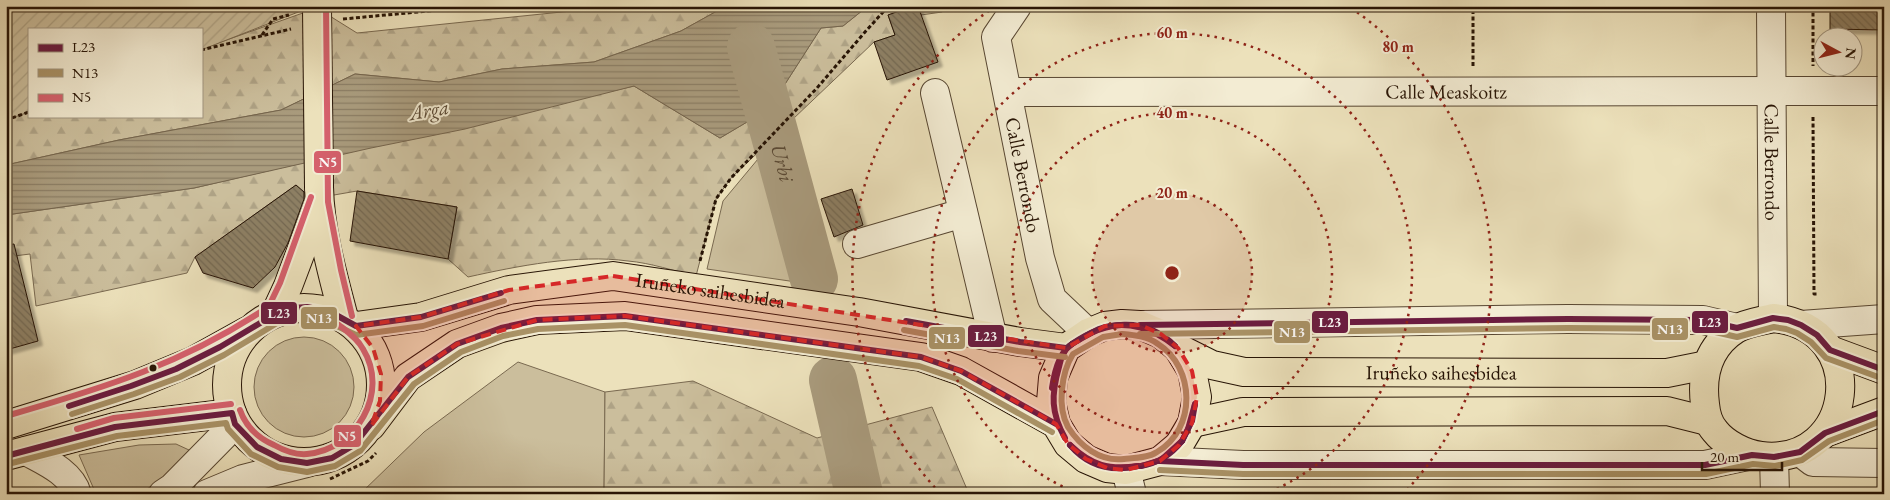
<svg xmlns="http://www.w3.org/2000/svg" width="1890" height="500" font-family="'EB Garamond',serif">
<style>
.grass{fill:#cbbe9c;stroke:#796950}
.forest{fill:url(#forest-firs);stroke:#796950}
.garden{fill:url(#garden-furrows);stroke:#796950}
.water{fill:url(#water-rules);stroke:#75654d}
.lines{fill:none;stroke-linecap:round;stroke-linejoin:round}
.river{stroke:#a99b7d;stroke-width:48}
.building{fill:url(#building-back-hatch);stroke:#271405;filter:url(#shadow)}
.minor-casing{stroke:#584732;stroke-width:30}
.major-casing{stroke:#271405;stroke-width:30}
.highway-casing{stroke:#271405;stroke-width:30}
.path{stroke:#271405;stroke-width:3;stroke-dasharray:4 2.5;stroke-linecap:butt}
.minor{stroke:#f3ecd3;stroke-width:28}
.major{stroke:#ece1bb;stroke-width:28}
.highway{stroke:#ece1bb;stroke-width:28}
.major-bridge-casing{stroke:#271405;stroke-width:30;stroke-linecap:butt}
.major-bridge{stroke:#ece1bb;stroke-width:28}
.bus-1-casing{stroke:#f3ecd3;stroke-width:10}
.bus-2-casing{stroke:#f3ecd3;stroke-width:10}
.bus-3-casing{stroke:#f3ecd3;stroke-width:10}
.bus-1{stroke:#6b1c40;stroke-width:6}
.bus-2{stroke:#a99266;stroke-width:6}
.bus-3{stroke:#d6606d;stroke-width:6}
.marked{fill:#d62828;fill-opacity:0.2;stroke:#d62828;stroke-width:4;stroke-dasharray:10 6;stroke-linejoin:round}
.ring{fill:none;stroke:#8f2418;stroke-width:2.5;stroke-dasharray:2.5 5}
.bus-dot{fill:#271405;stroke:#f3ecd3;stroke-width:2}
.labels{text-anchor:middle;stroke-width:4;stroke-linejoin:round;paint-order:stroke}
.street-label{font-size:20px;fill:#271405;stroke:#f3ecd3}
.water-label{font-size:21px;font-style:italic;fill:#5b4a35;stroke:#f3ecd3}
.centre{fill:#8f2418;stroke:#f3ecd3;stroke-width:2.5}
.ring-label{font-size:15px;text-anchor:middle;font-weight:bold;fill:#8f2418;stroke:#f3ecd3;stroke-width:4;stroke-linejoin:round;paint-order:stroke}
.line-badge{stroke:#f3ecd3;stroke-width:2}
.badge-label{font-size:14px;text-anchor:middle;font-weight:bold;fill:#fff}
</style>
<defs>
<pattern id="forest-firs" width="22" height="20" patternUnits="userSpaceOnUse" patternTransform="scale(1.25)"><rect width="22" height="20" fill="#cbbe9c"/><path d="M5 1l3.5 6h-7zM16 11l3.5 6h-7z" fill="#aea285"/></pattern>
<pattern id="garden-furrows" width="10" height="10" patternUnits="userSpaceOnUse" patternTransform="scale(1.25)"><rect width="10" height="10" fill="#cbbe9c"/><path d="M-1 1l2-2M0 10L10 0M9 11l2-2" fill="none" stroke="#aea285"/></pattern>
<pattern id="water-rules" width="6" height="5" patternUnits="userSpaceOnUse" patternTransform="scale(1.25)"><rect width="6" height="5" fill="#a99b7d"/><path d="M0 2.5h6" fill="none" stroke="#8a7d64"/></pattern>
<pattern id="building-back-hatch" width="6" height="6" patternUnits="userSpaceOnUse" patternTransform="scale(1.25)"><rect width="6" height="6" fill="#8d7f64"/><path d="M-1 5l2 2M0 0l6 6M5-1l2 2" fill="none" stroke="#736750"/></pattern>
<filter id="shadow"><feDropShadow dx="4.5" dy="4.5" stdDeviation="1" flood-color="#0004"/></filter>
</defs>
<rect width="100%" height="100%" fill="#ece1bb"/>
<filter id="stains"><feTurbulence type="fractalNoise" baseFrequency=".004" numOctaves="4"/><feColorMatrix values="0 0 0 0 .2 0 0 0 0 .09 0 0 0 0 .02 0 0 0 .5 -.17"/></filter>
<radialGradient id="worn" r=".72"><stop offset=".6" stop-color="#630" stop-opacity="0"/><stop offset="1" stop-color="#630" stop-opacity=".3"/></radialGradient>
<g class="grass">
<polygon points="773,141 810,284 707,269 723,201"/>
<circle cx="304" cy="387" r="50"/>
<polygon points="518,362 605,392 604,494 360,494 424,432"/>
<polygon points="176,444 189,450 167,477 138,494 96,494 79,455 139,445"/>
</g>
<g class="forest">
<polygon points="620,6 726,6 681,31 594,62 502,69 439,82 355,74 281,110 119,140 6,165 6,117 29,109 29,116 201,116 201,49 317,8 357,33"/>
<path d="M868 6H913L888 15 895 35 874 42 731 178 716 199 696 276C674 271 651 263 628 261 577 254 518 266 468 277L448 259 457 207 357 191 311 199 296 185 195 257 187 273 36 306 30 254 6 257V215L194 188 634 86 720 138 769 109 821 28 843 26Z"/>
<polygon points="918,6 949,6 942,12 921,15"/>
<polygon points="693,381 817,438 932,407 969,494 604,494 605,392"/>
</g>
<polygon class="garden" points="6,6 305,6 306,9 201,50 201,29 29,29 29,112 6,120"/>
<polygon class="water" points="726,6 868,6 843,26 821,28 769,109 720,138 634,86 465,129 371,148 194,188 6,215 6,165 119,140 281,110 355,74 439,82 502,69 594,62 681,31"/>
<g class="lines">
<g class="river">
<path id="s1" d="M751 47 814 279"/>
<polyline points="833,380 859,494"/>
</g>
</g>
<g class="building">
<polygon points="913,6 918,6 938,62 887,80 874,42 895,35 888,15"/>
<polygon points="1830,6 1884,6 1884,30 1830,29"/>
<polygon points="296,185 304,192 304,199 288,243 275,267 253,288 203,273 195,257"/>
<polygon points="852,189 863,225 834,237 821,199"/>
<polygon points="357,191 457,207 448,259 350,241"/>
<polygon points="14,244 38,341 6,350 6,245"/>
</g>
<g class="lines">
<defs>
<g id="minor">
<path id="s2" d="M1017 6 996 37 1040 258 1052 299 1088 333"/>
<path id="s3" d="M1771 6 1773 318"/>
<path id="s4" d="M1008 92 1884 91"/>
<polyline points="935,93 993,338"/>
<polyline points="857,244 963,213"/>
<polyline points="1140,325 1568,319 1703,320 1737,328"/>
<polyline points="1801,325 1884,319"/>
<path d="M26 451C44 461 71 472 77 494"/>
<polyline points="1800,452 1813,462 1884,463"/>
<polyline points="1774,457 1775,494"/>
<polyline points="1160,461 1243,465 1705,465 1752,455"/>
<polyline points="1126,470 1132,494"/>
<polyline points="163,494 172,488 235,424"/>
<polyline points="207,494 243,479 307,463"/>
</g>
<g id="major">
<path d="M319 187C320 231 333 276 344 318"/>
<polyline points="276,312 288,286 319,204"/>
</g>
<g id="highway">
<circle cx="304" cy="385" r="77"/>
<path d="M1773 318C1873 328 1855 467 1761 456 1745 454 1725 444 1715 431 1708 423 1706 415 1705 404 1701 373 1709 346 1736 329 1746 323 1762 321 1773 318Z"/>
<path id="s5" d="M356 326 421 317 509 290 613 276 859 312 1020 342 1066 348"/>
<path id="s6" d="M1178 348 1212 365 1244 372 1667 373 1707 365"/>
<polyline points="1830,350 1884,370"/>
<polyline points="1192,423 1243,412 1667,411 1707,421"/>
<polyline points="6,425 135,385 193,361 247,331"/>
<polyline points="371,426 408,377 457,344 501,328 537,320 625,316 921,357 961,371 1056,424 1068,444 1086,459 1107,468 1126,470 1160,461 1179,445 1192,423 1197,397 1192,371 1178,348 1161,334 1140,325 1122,324 1105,326 1088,333 1066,348 1053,378 1051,402 1056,424"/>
<polyline points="1825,433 1884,411"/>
<polyline points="6,456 115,427 232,413"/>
</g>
</defs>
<use href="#minor" class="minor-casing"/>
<use href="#major" class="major-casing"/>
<use href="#highway" class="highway-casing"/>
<g class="path">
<polyline points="1813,6 1813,66"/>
<polyline points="343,19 482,6"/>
<polyline points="262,35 273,19 289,15"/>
<polyline points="201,50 291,29"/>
<polyline points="1473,66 1473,6"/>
<polyline points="1813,117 1814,294 1817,294"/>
<polyline points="6,120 29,112"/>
<polyline points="700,261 716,199 731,178 817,88 865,32 884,11 892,6"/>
<polyline points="330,479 368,461 376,453"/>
</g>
<use href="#minor" class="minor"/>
<use href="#major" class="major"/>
<use href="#highway" class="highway"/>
<defs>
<polyline id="major-bridge" points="317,8 319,187"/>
</defs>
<use href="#major-bridge" class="major-bridge-casing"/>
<use href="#major-bridge" class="major-bridge"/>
<defs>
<g id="bus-1">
<polyline points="906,321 1020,342 1066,348"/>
<polyline points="1140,325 1568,319 1703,320 1737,328 1773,318 1788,320 1801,325 1817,335 1830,350 1884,370"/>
<path d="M1072 344C1105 321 1144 315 1175 346"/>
<path d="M1072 344C1081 339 1090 333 1099 329 1127 319 1154 329 1175 346"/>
<path d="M1052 388C1054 374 1059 352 1072 344"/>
<polyline points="69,406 131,386 176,369 220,347 272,316 292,308 307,307 322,310 336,315 356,326 421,317 501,293"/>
<path d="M1065 438C1051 413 1051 395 1059 367 1061 358 1063 350 1072 344"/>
<polyline points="1182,441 1188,429 1195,404"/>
<polyline points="1182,441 1192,421 1195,404"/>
<path d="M1070 445C1092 466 1109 470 1138 466"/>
<path d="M1070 445C1088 466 1112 472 1138 466"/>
<polyline points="6,456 115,427 232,413 235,424 257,447 281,459 307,463 332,458 354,445 408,377 457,344 501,328 537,320 625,316 921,357 961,371 1056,424"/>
<polyline points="1160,461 1243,465 1705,465 1752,455 1774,457 1800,452 1825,433 1884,411"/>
<polyline points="1141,466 1161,460 1182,441"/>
<path d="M1141 466C1159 463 1171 455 1182 441"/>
</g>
<g id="bus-2">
<polyline points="904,330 1018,351 1065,357"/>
<path d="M1122 334C1134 335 1147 336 1158 344 1195 367 1197 429 1157 452 1148 458 1134 458 1124 459 1100 462 1080 446 1068 427 1057 407 1061 373 1073 354L1103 337Z"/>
<polyline points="1140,334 1568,328 1702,329 1737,337 1774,327 1786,329 1797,333 1811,342 1826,358 1881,378"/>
<polyline points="72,414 134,394 180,377 224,355 277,323 293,317 306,316 320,318 356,335 423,326 504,301"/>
<polyline points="8,464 117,436 226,423 228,429 251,454 278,467 307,472 335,466 360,451 414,384 461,352 503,336 538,329 625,325 919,366 957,379 1052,432"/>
<polyline points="1160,470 1243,474 1706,474 1753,464 1775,466 1802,460 1829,441 1884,420"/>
</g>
<g id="bus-3">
<polyline points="326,6 328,202 341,270 352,316"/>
<polyline points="268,308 280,283 311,197"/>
<path d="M240 410C246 427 258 438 274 445 283 450 296 455 307 454 356 450 390 393 363 349 358 339 348 332 339 325"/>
<path d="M6 416C104 388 186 363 271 305"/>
<polyline points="77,429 114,418 231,404"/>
</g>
</defs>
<use href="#bus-1" class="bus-1-casing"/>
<use href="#bus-2" class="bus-2-casing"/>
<use href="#bus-3" class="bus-3-casing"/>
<use href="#bus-1" class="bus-1"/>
<use href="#bus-2" class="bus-2"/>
<use href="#bus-3" class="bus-3"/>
</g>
<path class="marked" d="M613 276 1066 348 1105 326 1140 325 1161 334 1178 348 1192 371 1197 397 1192 423 1179 445 1160 461 1126 470 1107 468 1086 459 1068 444 1056 424 961 371 921 357 625 316 537 320 457 344 408 377 371 426 380 401 381 374 373 348 356 326 421 317 509 290Z"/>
<circle cx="1172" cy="273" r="80" fill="#8f2418" fill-opacity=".12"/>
<g class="ring">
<circle cx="1172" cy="273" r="80"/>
<circle cx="1172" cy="273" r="160"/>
<path d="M1076 493A240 240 0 1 1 1268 493"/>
<path d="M940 493A320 320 0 0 1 993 8M1351 8A320 320 0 0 1 1404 493"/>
</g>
<circle class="bus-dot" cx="153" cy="368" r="4.5"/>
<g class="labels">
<g class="street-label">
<text dy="7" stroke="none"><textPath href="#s4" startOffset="438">Calle Measkoitz</textPath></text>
<text dy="7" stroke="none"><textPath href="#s3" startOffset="156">Calle Berrondo</textPath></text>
<text dy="7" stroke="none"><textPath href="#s2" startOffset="178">Calle Berrondo</textPath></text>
<text dy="7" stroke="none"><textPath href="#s5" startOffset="361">Iruñeko saihesbidea</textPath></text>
<text dy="7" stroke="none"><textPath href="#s6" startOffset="268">Iruñeko saihesbidea</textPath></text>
</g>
<g class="water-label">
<text transform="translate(429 110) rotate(-10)" y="7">Arga</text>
<text dy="7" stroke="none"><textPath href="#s1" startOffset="120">Urbi</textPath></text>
</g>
</g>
<circle cx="1172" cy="273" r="8" class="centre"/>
<g class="ring-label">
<text x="1172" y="38">60 m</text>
<text x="1398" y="52">80 m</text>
<text x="1172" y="118">40 m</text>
<text x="1172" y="198">20 m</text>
</g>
<g class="line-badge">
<rect x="313" y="150" width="29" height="24" rx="5" fill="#d6606d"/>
<rect x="260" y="301" width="38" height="24" rx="5" fill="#6b1c40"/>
<rect x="300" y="306" width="38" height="24" rx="5" fill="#a99266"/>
<rect x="1691" y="310" width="38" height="24" rx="5" fill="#6b1c40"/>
<rect x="1311" y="310" width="38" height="24" rx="5" fill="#6b1c40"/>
<rect x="1651" y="317" width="38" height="24" rx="5" fill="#a99266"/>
<rect x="1273" y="320" width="38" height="24" rx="5" fill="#a99266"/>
<rect x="967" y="324" width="38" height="24" rx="5" fill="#6b1c40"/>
<rect x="928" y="326" width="38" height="24" rx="5" fill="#a99266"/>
<rect x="333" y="424" width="29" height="24" rx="5" fill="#d6606d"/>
</g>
<g class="badge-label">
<text x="328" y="167">N5</text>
<text x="279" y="318">L23</text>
<text x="319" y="323">N13</text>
<text x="1710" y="327">L23</text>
<text x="1330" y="327">L23</text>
<text x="1670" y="334">N13</text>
<text x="1292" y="337">N13</text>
<text x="986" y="341">L23</text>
<text x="947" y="343">N13</text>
<text x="347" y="441">N5</text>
</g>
<rect width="1890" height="500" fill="none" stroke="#ece1bb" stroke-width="25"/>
<rect x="8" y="8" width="1875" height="485" fill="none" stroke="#271405" stroke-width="2.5"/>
<rect x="12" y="12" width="1865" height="475" fill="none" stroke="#271405"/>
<rect x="28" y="28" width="175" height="90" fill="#f3ecd3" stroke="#a19681"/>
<rect x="38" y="44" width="25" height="8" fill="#6b1c40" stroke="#a19681"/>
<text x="72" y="52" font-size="15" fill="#271405">L23</text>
<rect x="38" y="69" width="25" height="8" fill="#a99266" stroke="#a19681"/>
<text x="72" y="78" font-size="15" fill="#271405">N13</text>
<rect x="38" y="94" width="25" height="8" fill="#d6606d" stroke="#a19681"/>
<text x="72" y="102" font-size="15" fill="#271405">N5</text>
<g transform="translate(1838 52) rotate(97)"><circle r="24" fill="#f3ecd3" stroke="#a19681"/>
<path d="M0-4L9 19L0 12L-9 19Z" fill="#8f2418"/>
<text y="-8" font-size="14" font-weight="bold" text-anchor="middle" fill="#271405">N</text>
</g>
<path d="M1702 462v8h80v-8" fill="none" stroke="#271405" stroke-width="2.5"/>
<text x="1710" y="462" font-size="15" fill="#271405" stroke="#f3ecd3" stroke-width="4" paint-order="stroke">20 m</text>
<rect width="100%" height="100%" filter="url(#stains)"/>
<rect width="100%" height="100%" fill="url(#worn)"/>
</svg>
